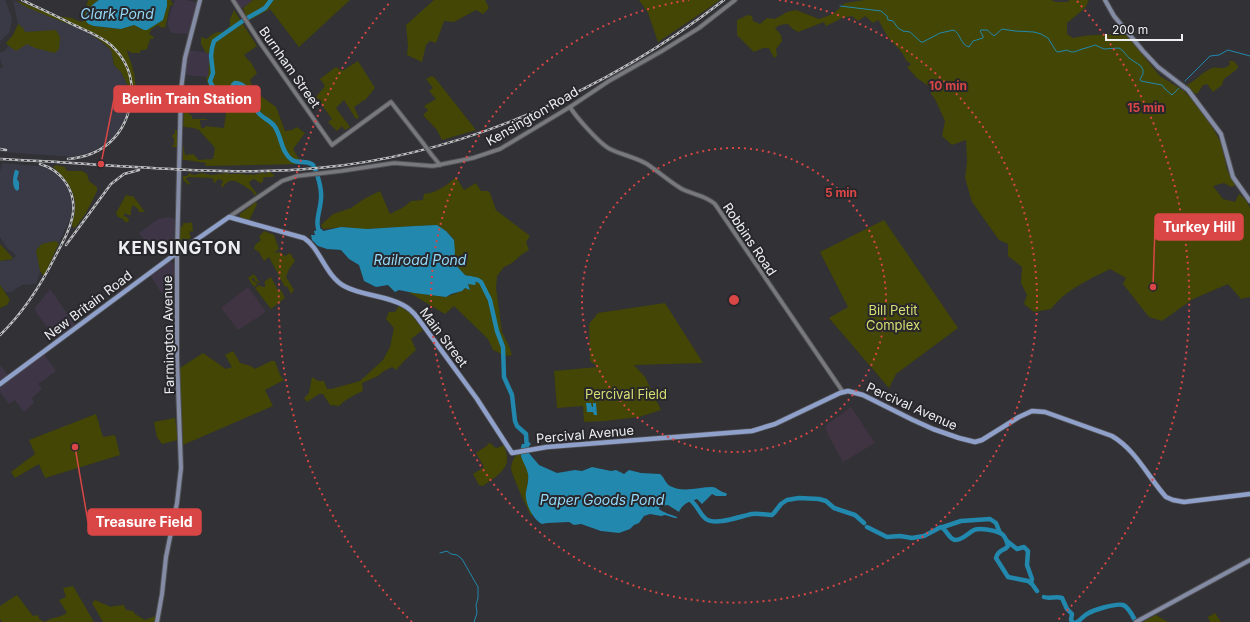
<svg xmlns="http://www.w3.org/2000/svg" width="1250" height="622" font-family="Inter,sans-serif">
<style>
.commercial{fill:#3e3546}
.built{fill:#393a45}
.education{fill:#413442}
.green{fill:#434604}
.water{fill:#2288ad}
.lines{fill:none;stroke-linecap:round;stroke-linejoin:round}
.stream{stroke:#2288ad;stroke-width:1}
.river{stroke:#2288ad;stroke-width:4.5}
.tertiary-casing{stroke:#505054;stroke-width:5.5}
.secondary-casing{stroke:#505054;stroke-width:6}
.primary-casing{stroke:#505054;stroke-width:6}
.tertiary{stroke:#78797e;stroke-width:3.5}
.secondary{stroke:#838ca4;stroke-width:4}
.primary{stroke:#8fa0ca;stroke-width:4.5}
.rail-casing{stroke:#bebfc1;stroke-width:2.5}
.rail{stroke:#27272c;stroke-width:1;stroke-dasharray:3;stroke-linecap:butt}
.tertiary-bridge-casing{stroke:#505054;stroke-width:5.5;stroke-linecap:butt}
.tertiary-bridge{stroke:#78797e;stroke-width:3.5}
.ring{fill:none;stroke:#d94646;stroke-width:2;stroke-dasharray:2 4}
.labels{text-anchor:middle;stroke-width:4;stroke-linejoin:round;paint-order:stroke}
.street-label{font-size:13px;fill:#edeef0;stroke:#27272c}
.park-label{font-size:13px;fill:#d7df72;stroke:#27272c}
.water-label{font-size:14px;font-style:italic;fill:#93d7f6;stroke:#27272c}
.district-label{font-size:17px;font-weight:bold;letter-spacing:1px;fill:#edeef0;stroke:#27272c}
.centre{fill:#d94646;stroke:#27272c;stroke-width:2}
.ring-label{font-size:12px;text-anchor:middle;font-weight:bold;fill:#d94646;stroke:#27272c;stroke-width:4;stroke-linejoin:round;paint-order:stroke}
.leader{fill:none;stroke:#d94646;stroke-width:1.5}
.callout-dot{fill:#d94646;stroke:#27272c;stroke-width:1.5}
.callout{fill:#d94646;stroke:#d94646;stroke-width:1.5}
.callout-label{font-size:14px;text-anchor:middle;font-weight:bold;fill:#fff}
</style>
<rect width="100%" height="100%" fill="#313136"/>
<g class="commercial">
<polygon points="175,0 186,0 197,3 189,34 171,33 168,25 168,19"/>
<polygon points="234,0 253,0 243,8 239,8"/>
<polygon points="189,50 210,53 208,77 184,75"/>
<polygon points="170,217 175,219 174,239 168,241 160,246 157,242 150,247 139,233 158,219"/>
<polygon points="169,261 172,262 175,264 174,286 162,294 150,275"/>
<polygon points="50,289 76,326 56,340 34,309"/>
<polygon points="44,354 56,371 38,384 42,389 32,398 34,403 24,412 15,400 9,404 0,392 0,386"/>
<polygon points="0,365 9,376 0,383"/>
</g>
<g class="built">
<polygon points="0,0 5,0 12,18 10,32 0,41"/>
<polygon points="13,0 82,30 93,35 111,50 114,65 121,72 130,90 129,106 125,119 116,135 105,144 95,150 76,157 0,152 0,68 3,68 0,59 0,53 6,50 15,35 18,24"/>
<polygon points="2,163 38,166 48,169 57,175 67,186 71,197 72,206 70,219 59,243 55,241 36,250 41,270 36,284 22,285 11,292 6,292 0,285 0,261 11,260 16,256 12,251 8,249 0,237 0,172"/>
</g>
<g class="education">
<polygon points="248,287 266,312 238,330 221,308"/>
<polygon points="851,407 875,443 843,462 829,437 825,426"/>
</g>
<g class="green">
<path d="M16 0 55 16 72 18 78 21 82 22 88 0H99L94 3V26L120 29 134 25 144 30 147 29 155 24H157L166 9 167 0H171V2L174 4 170 6 165 28 160 27 158 25 152 29 149 34 154 37 153 39H150L147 49 140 51V53H132L127 50C128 58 133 63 133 71L134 72 136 89 134 106H129L130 90 121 72 114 65 111 50C103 42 94 35 83 30 71 24 22 8 16 0Z"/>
<polygon points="253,0 350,0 299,47 270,9 248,21 243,8"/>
<polygon points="434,0 485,0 489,8 483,14 476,10 454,22 444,21 436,43 430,41 426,45 422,62 407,55 408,46 406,25"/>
<polygon points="639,0 720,0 697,16 658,42 648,13"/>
<path d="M865 0H1051L1056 2H1067L1070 0H1089L1085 8 1067 23V34L1073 38C1090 34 1107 35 1125 34L1160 76 1184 91 1198 106 1214 130 1221 143 1227 170 1236 185 1231 187 1224 183 1213 186 1223 199 1235 202 1239 194 1246 200 1250 208V297L1241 299 1228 284 1193 299 1162 321 1149 317 1123 284 1126 278 1110 269C1087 281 1068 288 1051 309L1034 312 1024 304 1027 295 1021 283 1022 267 1008 256V244L999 240 972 202 965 178 967 162 966 140 952 145 942 136 945 121 935 99 931 94V88L917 78 907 67 911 64C905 60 906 60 903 54 901 51 891 41 888 37 884 32 882 25 878 20L873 23 865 16 858 21 852 16 842 18 826 26 824 22 798 32 793 29 788 24 780 25 775 28 781 35 782 41 776 49 777 56 774 58 769 48H763L754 52 737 35V20L748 15 752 16 753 21 760 24 767 18 775 19 787 12 796 10 819 19 833 14 845 3Z"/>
<path d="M234 10 257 46 244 55 252 64 257 73 250 80 254 91 276 107 285 131 292 130 297 127 305 133 293 149 302 164 205 166 206 163 186 160H183V144L185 155 194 154 195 157H197L198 160 213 159 215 148 198 129H196C192 126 188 129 183 126L184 112H187L192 116V119H207V120H200L201 128H205V126L224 128 226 113 223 99C214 94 208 88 206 77H208L210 53H206L201 44V37L207 39C211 35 217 31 223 32L230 26V19Z"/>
<polygon points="18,24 23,28 25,32 56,30 60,37 59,49 55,53 35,48 27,44 16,51 9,46 6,43 13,35"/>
<polygon points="358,61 375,88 366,99 354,107 359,118 356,119 344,100 336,108 350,127 345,130 342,126 337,131 328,122 332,119 316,97 325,86 320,79 336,67 342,71"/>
<path d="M1229 61C1234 60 1236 63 1238 67L1237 69 1224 79 1222 85 1213 92 1207 84 1205 85H1203L1198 93 1195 94 1187 85C1195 81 1205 70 1212 68 1219 66 1224 71 1230 64Z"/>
<polygon points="432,76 435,78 476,130 442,140 437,130 423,115 428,110 424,106 436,99 429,91 433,88 426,79"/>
<polygon points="175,130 178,130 177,147 172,147 172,145 174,145 174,138 172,137 173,134 175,134"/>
<path d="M56 165 65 167 66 170 68 171H82L87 174 89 181 97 187V191L86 213 76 227 73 228C71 223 74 218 75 212 77 192 67 180 53 167Z"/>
<path d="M268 172H270L275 176C271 178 267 176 263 178V182L260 183 254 179 249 182C250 187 257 191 257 196L256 195H254L253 192C248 189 237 179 230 181 227 182 224 185 222 188L221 185 223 182 222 180 218 179 215 183 213 182 214 180 211 178 188 177 186 179 190 183 189 185 183 180V176H187L189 173 194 175 202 173 211 175 228 173 229 174C235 174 242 173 248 175L251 174 253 175 262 173 267 174Z"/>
<path d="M456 177 464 190 476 183 481 191H488L490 193 496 210 530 236 526 242 529 250 521 255 512 263 504 267 497 276 496 288 502 332 509 346 512 355 506 356 493 350 488 339 454 306 445 314 408 292 446 297C453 294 460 293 465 288L470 290 468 283 475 284 476 283 472 277 465 275 455 264 453 238 446 231 436 225 367 229H355L345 227 323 229 321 225 333 214 351 208 364 199 380 191 390 214 404 207 411 201 423 200 424 194C437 193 447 185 456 177Z"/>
<polygon points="126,195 129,196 133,196 145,212 138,212 139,210 133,205 131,210 131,215 128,215 125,213 124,215 124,216 128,218 129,222 125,222 123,219 118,217 116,213"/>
<polygon points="256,202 257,204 249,221 242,219 240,217 240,214"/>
<polygon points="884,220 958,328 896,374 889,388 829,318 848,307 820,252"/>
<polygon points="192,222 193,231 192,232 191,231 189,232 191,237 186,241 184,238 181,240 183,244 182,245 179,241 180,227 183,226 183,223 188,223"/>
<polygon points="264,231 274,235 279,249 274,253 280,252 285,256 290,253 295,261 289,269 286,277 294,290 291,294 287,286 285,287 269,257 264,261 259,252 254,249 255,245 261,240 259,237"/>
<polygon points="55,241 59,243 44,276 40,271 36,250 42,244"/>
<polygon points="0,244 12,257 13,259 0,261"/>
<polygon points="254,274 260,283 255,281 254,278 252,278 252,280 258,284 254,287 248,278"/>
<polygon points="271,277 278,290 281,290 285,298 271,309 255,288 260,285 262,287 265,287 265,284 264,282"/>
<polygon points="0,285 10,300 7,305 0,308"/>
<polygon points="665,303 703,363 634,365 645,377 661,410 639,417 605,421 584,422 583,406 557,408 554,371 598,367 590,361 589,324 598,313"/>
<path d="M399 306 409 312 423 330 411 339 416 350 405 360 396 370 392 367 384 371 378 376 362 383 363 391C354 395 346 399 339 406L330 405 323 394H319L307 402 304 398 309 393 312 377 318 381H324L327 389H331L360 381 383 360 390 347 394 328 386 319 389 312H395Z"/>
<polygon points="233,351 240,363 251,366 255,369 271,361 275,361 280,375 284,380 265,390 273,406 183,445 180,368 203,353 226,369 232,367 225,355"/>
<polygon points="96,414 103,437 115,435 120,455 45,478 39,464 15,478 11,472 35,454 29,440"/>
<polygon points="175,418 178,440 162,444 157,437 154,422"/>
<path d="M487 443 492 444 494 447 497 448 504 445C505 449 507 453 507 458 508 471 492 479 483 486L479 485 473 474 484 467 476 453 488 445Z"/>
<path d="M521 453 529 473 526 494 532 515 531 516C527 508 511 473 511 468 512 461 514 455 521 453Z"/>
<path d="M73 586 94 622H2L0 619V606L17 595 33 616 38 615 39 619 45 622C53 616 58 619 67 613L59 600 66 597 63 588Z"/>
<polygon points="95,600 111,607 114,606 124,605 126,610 133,611 135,614 145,620 155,616 155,622 103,622 92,603"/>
<polygon points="1215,613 1221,622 1210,622 1208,617"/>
<polygon points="1156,615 1168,622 1143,622"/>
</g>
<g class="water">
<path d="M99 0H167V6L163 20 147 30H144L134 25 121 29 94 26C76 22 90 5 99 0Z"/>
<path d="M15 170H17L19 172 17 179 19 182V189L17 191C11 187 13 176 15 170Z"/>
<polygon points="437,225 446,231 454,240 455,252 454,259 455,264 465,275 472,277 476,283 475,285 468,284 470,290 465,288 462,291 451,294 446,297 414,293 399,290 395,292 388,285 376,287 364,281 359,265 349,259 341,250 327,249 318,246 312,240 311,235 315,235 314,231 322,229 323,231 341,227 367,229 415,226"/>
<polygon points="586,403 591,403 592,407 593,407 593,403 596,403 597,415 594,415 593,412 587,412"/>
<path d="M529 442 531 444 528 447V452L539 465 557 473 575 470 582 471 592 467 611 471 616 470 624 474 629 470 641 473 660 474C664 477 666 484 670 486 683 493 699 487 712 487 717 487 720 492 726 493L727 494 726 496H716L712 494 702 504 697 499C689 502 683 503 679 512L668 505 660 506 659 509C662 512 672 515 677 517V518H675L665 515 661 516 650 514 644 516 639 523 634 525 630 529 619 533 601 531 581 524 574 525 569 522 547 523 542 524C533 520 524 502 526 492 527 487 529 479 528 474 526 463 517 457 522 444H526Z"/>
</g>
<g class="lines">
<g class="stream">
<path d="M840 6 881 11 887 16 888 20 893 21 898 28 903 31 910 32 921 42H923L940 33 954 30C961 35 961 45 969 47L973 41 983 38V36L980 31 981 30H987L994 36 1002 29 1015 31 1034 32 1041 34 1048 38 1056 51 1058 52 1067 50C1073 54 1076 51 1082 49 1086 48 1090 47 1095 45L1104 49 1119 48 1123 51 1129 58 1141 66 1143 70V74L1140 79 1141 81 1162 85 1165 89 1172 95 1179 88"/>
<polyline points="1185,81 1210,56 1219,55 1228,50 1250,56"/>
<polyline points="440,553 447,551 451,554 457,555 462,559 478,587 478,598 476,605 477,613 474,622"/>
</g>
<g class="river">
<path d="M271 0 265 8 244 20 214 41 212 48 211 56 213 73 210 81C213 90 223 98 232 92L233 85 235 83C249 83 252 101 257 111 261 118 271 120 275 127 282 138 281 152 292 160 299 164 307 160 313 165 317 172 322 189 321 198 321 210 313 223 321 235"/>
<polyline points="469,278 478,280 481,282 490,300 497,331 503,347 504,377 512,395 515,421 517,426 526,434 527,450"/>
<path d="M687 498C697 502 698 513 706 519 716 526 741 516 752 514 759 513 765 515 772 515L774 513 781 504 787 500 799 498 819 499 826 501 834 508 855 515 864 523"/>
<path d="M867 527 887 537 900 536 912 538 924 536 941 527C947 530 949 539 955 540 963 540 968 533 974 530 980 527 997 531 1002 534 1006 537 1007 542 1008 546 1005 551 998 549 996 558L1008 577 1028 581 1032 584 1037 591"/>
<polyline points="943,527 961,521 990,519 996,523 1000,533"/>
<polyline points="1007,541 1017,549 1024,547 1028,551 1027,565 1032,579 1031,583"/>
<path d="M1044 597C1049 599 1056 596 1062 598L1067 609 1072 614 1071 620 1073 622"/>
<path d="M1077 622C1081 620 1083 616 1087 614 1093 610 1116 603 1123 605 1129 607 1133 617 1136 622"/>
</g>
<defs>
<g id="tertiary">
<polyline points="233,0 261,44 332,145 391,102 423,143"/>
<path d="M570 107C576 117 600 144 610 149 622 155 635 157 647 164 659 172 670 182 682 189 694 195 705 195 715 204L843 392"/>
<polyline points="431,154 440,165"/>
<polyline points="229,217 282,181 297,176 341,171 394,163 433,166 473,158 500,149 570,107 609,81 662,51 699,28 735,0"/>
</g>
<g id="secondary">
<polyline points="1105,0 1114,16 1143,51 1158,67 1188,90 1221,134 1233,177 1250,201"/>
<polyline points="157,622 162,594 166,557 177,503 181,468 177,358 177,253 181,90 185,58 200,0"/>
<polyline points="1136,622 1250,560"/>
</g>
<path id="primary" d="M0 384 170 258 229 217 304 238C320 248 325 275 344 286 362 296 385 295 403 305 409 308 413 312 417 317L477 399 512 453 547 447 752 431 775 424 840 393 848 391 863 395 913 420 933 429 959 438 975 442 982 440 1019 417 1032 411 1045 412 1112 436C1136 450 1148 477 1166 497L1173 500 1184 502 1250 494"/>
</defs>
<use href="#tertiary" class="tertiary-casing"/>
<use href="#secondary" class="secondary-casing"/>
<use href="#primary" class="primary-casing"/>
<use href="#tertiary" class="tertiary"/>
<use href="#secondary" class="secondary"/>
<use href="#primary" class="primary"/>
<defs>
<g id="rail">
<path d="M22 0C39 8 57 16 74 25 87 31 101 36 111 45 127 60 134 79 131 100 126 135 103 156 68 159"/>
<polyline points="0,149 6,150"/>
<path d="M0 159C33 161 66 162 100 165 173 169 244 175 318 168 464 155 609 89 724 0"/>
<polyline points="66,245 111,184 124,174 139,170"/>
<path d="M0 335C24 312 41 285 56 255 63 242 71 228 73 213 76 190 61 170 40 164"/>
</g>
</defs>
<use href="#rail" class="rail-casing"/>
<use href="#rail" class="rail"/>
<defs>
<polyline id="tertiary-bridge" points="423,143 431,154"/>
</defs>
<use href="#tertiary-bridge" class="tertiary-bridge-casing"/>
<use href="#tertiary-bridge" class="tertiary-bridge"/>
</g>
<g class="ring">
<circle cx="734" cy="300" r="152"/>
<path d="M779 0A303 303 0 1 1 689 0"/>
<path d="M412 622A455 455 0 0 1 391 1M1077 1A455 455 0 0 1 1056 622"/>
</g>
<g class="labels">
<g class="street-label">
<text transform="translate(290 67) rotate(55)" y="5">Burnham Street</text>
<text transform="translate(532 116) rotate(-30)" y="5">Kensington Road</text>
<text transform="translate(750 239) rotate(56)" y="5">Robbins Road</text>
<text transform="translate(88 305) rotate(-37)" y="5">New Britain Road</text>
<text transform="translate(168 335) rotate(-91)" y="5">Farmington Avenue</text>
<text transform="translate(444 337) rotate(53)" y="5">Main Street</text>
<text transform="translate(912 406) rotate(24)" y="5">Percival Avenue</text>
<text transform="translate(585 434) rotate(-5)" y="5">Percival Avenue</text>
</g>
<g class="park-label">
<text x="893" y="315">Bill Petit<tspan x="893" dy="15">Complex</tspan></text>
<text x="626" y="399">Percival Field</text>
</g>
<g class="water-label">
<text x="117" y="19">Clark Pond</text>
<text x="420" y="265">Railroad Pond</text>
<text x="602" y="505">Paper Goods Pond</text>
</g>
<g class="district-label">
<text x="180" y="254">KENSINGTON</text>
</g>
</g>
<circle cx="734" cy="300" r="6" class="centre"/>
<g class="ring-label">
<text x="948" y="90">10 min</text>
<text x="1146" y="112">15 min</text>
<text x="841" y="197">5 min</text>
</g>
<path class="leader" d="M101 164L114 99M1153 287L1155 227M75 447L88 522"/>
<g class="callout-dot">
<circle cx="101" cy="164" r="4"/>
<circle cx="1153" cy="287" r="4"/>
<circle cx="75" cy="447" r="4"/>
</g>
<g class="callout">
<rect x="114" y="86" width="146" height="26" rx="4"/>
<rect x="1155" y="214" width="88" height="26" rx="4"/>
<rect x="88" y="509" width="113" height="26" rx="4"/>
</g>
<g class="callout-label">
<text x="187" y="104">Berlin Train Station</text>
<text x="1199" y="232">Turkey Hill</text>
<text x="144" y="527">Treasure Field</text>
</g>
<path d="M1106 34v6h76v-6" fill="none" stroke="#edeef0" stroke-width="2"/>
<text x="1112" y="34" font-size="12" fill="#edeef0" stroke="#27272c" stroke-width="3" paint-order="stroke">200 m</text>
</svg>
